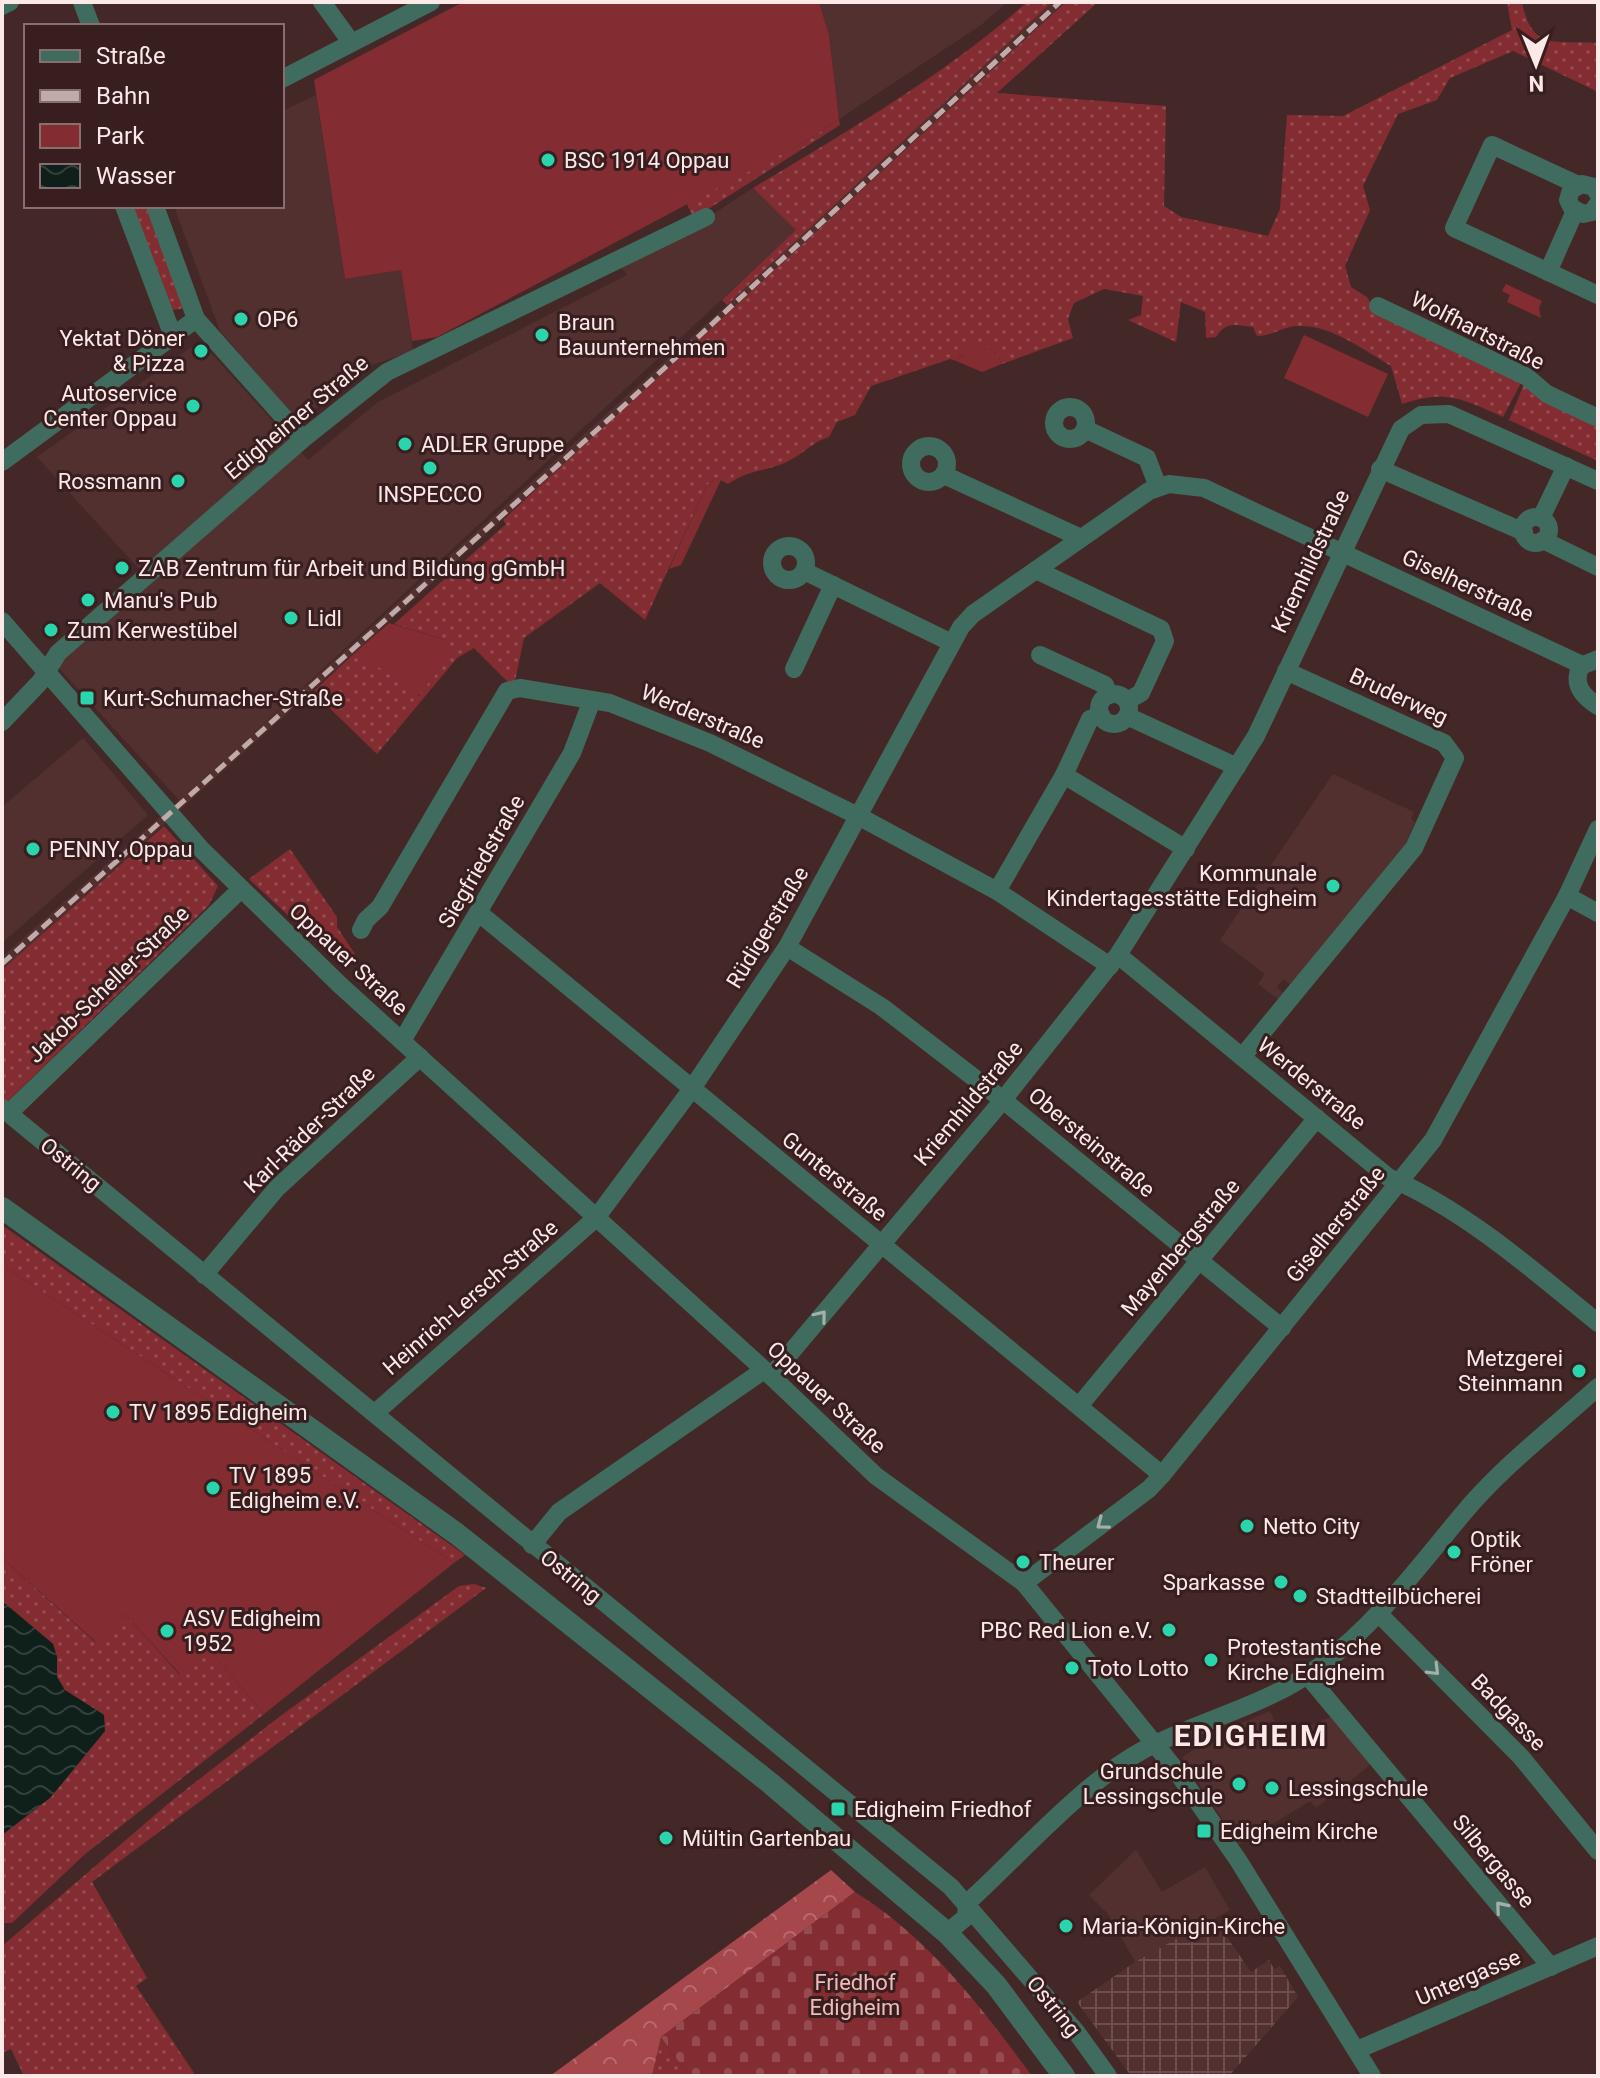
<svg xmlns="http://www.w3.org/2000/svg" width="1600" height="2078" font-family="Roboto,sans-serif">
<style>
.built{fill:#523030}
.industrial{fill:url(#industrial-grid)}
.grass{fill:url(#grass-dots)}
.forest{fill:url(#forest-crowns)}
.cemetery{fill:url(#cemetery-stones)}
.green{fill:#832c32}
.water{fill:url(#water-waves)}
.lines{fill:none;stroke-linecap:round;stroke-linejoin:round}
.minor{stroke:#3f6c5e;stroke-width:18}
.tertiary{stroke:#3f6c5e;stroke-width:22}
.rail{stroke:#c1abaa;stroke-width:5;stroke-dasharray:12 6;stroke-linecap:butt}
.oneway{stroke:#a6b0a9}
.poi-dot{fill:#2bd5ac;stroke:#391e1f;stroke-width:3}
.labels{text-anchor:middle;stroke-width:6;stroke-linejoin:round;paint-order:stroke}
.poi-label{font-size:22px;fill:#fbe8e7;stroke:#391e1f;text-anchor:start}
.street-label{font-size:22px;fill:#fbe8e7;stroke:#391e1f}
.park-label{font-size:22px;fill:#f0bbba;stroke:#391e1f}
.district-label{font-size:30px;font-weight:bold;letter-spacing:2px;fill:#fbe8e7;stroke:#391e1f}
</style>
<defs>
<pattern id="industrial-grid" width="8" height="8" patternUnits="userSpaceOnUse" patternTransform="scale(2)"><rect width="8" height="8" fill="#523030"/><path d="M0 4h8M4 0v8" fill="none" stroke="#6c4e4e"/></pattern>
<pattern id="grass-dots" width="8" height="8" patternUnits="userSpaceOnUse" patternTransform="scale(2)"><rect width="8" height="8" fill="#832c32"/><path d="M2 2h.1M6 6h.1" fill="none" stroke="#954b50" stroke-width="1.8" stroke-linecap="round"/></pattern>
<pattern id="forest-crowns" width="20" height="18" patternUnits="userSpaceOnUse" patternTransform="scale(2)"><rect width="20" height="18" fill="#a6474c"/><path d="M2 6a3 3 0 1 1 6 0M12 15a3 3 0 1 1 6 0" fill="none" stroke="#b86a6e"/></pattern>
<pattern id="cemetery-stones" width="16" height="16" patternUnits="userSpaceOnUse" patternTransform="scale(2)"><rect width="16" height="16" fill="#832c32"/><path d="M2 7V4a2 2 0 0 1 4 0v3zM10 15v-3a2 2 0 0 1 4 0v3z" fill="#954b50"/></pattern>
<pattern id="water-waves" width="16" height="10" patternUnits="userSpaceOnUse" patternTransform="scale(2)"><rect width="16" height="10" fill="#0f201a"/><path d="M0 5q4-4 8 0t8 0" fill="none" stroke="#33403b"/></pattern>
</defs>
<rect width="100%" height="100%" fill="#442828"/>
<g class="built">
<polygon points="819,2 1007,2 981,25 839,119 829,35"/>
<polygon points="1052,2 1066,2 733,312 2,970 2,957 179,800 57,666 151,582 37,457 200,341 308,460 378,402 627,275 621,268 666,245 753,188 797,230 246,740 727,305"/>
<polygon points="316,95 345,279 401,270 413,351 372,365 298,421 220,331 174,206 282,206 282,111"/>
<polygon points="83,738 148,815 2,943 2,807"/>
<polygon points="1333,774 1414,812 1411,819 1415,822 1405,846 1291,985 1283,979 1277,987 1284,994 1278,999 1258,984 1265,974 1220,940"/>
<polygon points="1270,1711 1278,1729 1286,1726 1290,1734 1335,1715 1374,1762 1316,1808 1310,1801 1239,1845 1182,1757 1224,1731"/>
<polygon points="1136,1850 1162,1892 1205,1867 1230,1910 1135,1962 1108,1914 1089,1895"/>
</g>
<polygon class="industrial" points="1214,1918 1251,1972 1269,1960 1274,1969 1280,1966 1298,1997 1229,2076 1131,2076 1077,2002 1135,1962"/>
<g class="grass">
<path d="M1027 2H1052L727 305 722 300 796 230 753 188C847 131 945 75 1027 2Z"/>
<path d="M1066 2H1098L997 93 1166 106 1164 206 1181 217 1268 236 1280 209 1287 115 1343 116 1512 30 1507 2H1522C1532 52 1555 40 1598 43V92L1513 51 1450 78 1437 100 1398 114 1363 186 1370 210 1345 266 1351 287 1367 297 1373 307 1522 381 1503 417C1463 399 1446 389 1402 404L1391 366C1364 350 1331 325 1299 326 1283 326 1273 336 1257 336L1253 327C1235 325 1226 321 1216 337L1206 338 1205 312 1181 302 1176 342 1128 320 1141 315 1143 296 1104 289 1074 303 1068 319 1073 338 1002 364 995 352 962 354 956 361 950 359 871 386 855 415 837 422 829 437C811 443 807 451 792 459 770 472 750 468 728 484L717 478 707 485 645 620 600 583 524 638 515 681 509 683 474 648 457 658 377 754 313 692 357 651 419 696 446 640 394 624 506 524 503 520Z"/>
<polygon points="839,119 840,125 694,218 686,203 810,139"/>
<polygon points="130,206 146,206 183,305 181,309 171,310"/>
<polygon points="1525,382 1598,424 1598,461 1509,420"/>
<polygon points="164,826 218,886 209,905 7,1102 2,1098 2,970"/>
<polygon points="290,849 337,917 337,927 355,954 346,969 249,879"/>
<polygon points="2,1225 465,1555 454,1563 2,1265"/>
<polygon points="2,1558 95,1642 125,1614 179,1674 208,1648 264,1714 84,1855 12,1923 2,1923 2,1835 51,1797 103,1714 65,1691 57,1677 57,1657 53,1644 2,1601"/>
<polygon points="474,1584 486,1588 92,1882 147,1978 136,1986 196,2076 24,2076 11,2049 2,2053 2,1946 170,1802 279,1717 459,1586"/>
<polygon points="661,2037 689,2076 652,2076"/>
</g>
<polygon class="forest" points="831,1870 855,1892 661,2037 652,2076 550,2076"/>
<path class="cemetery" d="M855 1892C928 1937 982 2008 1032 2076H689L661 2037Z"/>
<g class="green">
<polygon points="463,2 819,2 829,35 839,119 810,139 437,337 412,341 401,270 345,279 314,80"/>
<polygon points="1506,284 1542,301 1539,308 1541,318 1507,302 1510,295 1502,291"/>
<polygon points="1304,335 1388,374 1368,417 1284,378"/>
<polygon points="984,343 995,352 1002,364 982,372 956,361 971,345"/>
<polygon points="717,478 721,480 681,565 669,569 707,485"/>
<polygon points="389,623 446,640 452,654 418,696 357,651"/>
<polygon points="1367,674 1388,684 1384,694 1363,684"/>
<polygon points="2,1265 454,1563 264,1714 208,1648 180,1674 125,1614 96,1642 2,1558"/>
</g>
<polygon class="water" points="2,1601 53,1644 57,1657 57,1677 65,1690 104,1715 105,1731 51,1797 2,1835"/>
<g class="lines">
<g class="minor">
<polyline points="82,2 91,26"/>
<polyline points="322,2 351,42"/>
<polyline points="2,6 10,2"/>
<polyline points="282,79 431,2"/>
<polyline points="1578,185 1492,145 1454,228 1598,295"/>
<polyline points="1598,194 1594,187 1582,184 1571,190 1568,200 1572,208 1583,214 1592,212 1598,204"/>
<polyline points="124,206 173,336"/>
<polyline points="155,206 196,319 303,439"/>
<polyline points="1548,272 1575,211"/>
<polyline points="1378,306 1527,377 1547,394 1598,418"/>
<circle cx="1070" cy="423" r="16"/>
<polyline points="1085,429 1147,458 1158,487"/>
<circle cx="929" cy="464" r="18"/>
<polyline points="2,462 196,319"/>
<polyline points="1380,469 1524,532"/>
<polyline points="944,475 1081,538"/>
<circle cx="1536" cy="530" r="13"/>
<polyline points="1541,518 1566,466"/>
<polyline points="1543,540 1598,567"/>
<circle cx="789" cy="563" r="17"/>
<polyline points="1036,570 1161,629 1165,641 1141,693 1127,701"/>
<polyline points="804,571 952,643"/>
<polyline points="2,621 201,849 340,985 771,1376 876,1476 1024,1583 1175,1769 1238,1860 1372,2076"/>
<polyline points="1040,655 1105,685 1109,695"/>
<path d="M1598 659 1581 666C1572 684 1582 696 1598 706"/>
<polyline points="794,669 833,585"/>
<circle cx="1114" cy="709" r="15"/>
<polyline points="1101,715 1090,719 1064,775 1186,849"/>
<polyline points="1127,716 1237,767"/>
<polyline points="2,722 41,681 58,653 303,439 387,372 706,217"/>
<polyline points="997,891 1064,775"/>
<polyline points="1567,896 1598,913"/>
<polyline points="479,913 1162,1475"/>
<polyline points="361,930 366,920 380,907 507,691 520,688 610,703 710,743 860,817 997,891 1110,966"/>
<polyline points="787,947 882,1007 1003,1100 1282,1328"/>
<path d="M1118 955 1388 1177C1465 1210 1533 1270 1598 1323"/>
<polyline points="402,1041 572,753 592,700"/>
<polyline points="1242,1057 1414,848 1455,758 1444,743 1286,671"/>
<polyline points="2,1108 951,1887 1077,2033 1108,2076"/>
<polyline points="9,1113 240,890"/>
<polyline points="204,1275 277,1188 420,1057"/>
<polyline points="771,1376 1003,1100 1118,955 1256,736 1401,429 1421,415 1449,414 1598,481"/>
<polyline points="1079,1406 1317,1118"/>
<polyline points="375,1413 596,1218 691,1090 787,947 961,627 973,614 1149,491 1169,484 1204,488 1582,665"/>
<polyline points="532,1545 559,1512 764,1370"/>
<polyline points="1024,1583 1149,1489 1162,1475 1433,1140 1567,896 1598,829"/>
<polyline points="1379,1614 1521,1757 1598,1851"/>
<polyline points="1307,1675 1551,1967"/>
<path d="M947 1933 966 1917 967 1903C1020 1855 1083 1782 1145 1749 1202 1719 1269 1705 1320 1666 1377 1623 1416 1570 1461 1516 1500 1468 1552 1429 1598 1387"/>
<polyline points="1357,2050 1598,1946"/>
</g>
<polyline class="tertiary" points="2,1208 457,1534 770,1783 947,1933 996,1985 1064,2076"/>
<polyline class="rail" points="2,964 617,412 1060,2"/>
</g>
<defs><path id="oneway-chevron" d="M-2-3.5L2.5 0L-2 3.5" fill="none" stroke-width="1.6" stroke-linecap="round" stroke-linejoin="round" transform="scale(2)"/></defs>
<g class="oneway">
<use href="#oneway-chevron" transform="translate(821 1316) rotate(-51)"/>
<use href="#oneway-chevron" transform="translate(1102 1524) rotate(143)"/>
<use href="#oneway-chevron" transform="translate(1434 1670) rotate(45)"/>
<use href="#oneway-chevron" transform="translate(1501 1907) rotate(-130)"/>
</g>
<g class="poi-dot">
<circle cx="548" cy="160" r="8"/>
<circle cx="241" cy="319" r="8"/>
<circle cx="542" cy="335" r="8"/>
<circle cx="201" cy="351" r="8"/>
<circle cx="193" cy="406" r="8"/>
<circle cx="405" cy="444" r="8"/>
<circle cx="430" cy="468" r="8"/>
<circle cx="178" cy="481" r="8"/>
<circle cx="122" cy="568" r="8"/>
<circle cx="88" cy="600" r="8"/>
<circle cx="291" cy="618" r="8"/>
<circle cx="51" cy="630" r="8"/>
<rect x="79" y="690" width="16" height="16" rx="4"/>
<circle cx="33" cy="849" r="8"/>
<circle cx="1333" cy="886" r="8"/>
<circle cx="1579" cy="1371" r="8"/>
<circle cx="113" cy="1412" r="8"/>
<circle cx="213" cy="1488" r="8"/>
<circle cx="1247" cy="1526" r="8"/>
<circle cx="1454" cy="1552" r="8"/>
<circle cx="1023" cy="1562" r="8"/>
<circle cx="1281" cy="1582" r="8"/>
<circle cx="1300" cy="1596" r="8"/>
<circle cx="1169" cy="1630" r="8"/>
<circle cx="167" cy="1631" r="8"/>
<circle cx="1211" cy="1660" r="8"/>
<circle cx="1072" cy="1668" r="8"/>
<circle cx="1239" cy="1784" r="8"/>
<circle cx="1272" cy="1788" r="8"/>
<rect x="830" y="1801" width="16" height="16" rx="4"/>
<rect x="1196" y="1823" width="16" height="16" rx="4"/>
<circle cx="666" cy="1838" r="8"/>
<circle cx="1066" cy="1926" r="8"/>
</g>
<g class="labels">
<g class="poi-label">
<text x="564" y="168">BSC 1914 Oppau</text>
<text x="257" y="327">OP6</text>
<text x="558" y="330">Braun<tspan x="558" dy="25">Bauunternehmen</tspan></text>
<text x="185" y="346" text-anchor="end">Yektat Döner<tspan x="185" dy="25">&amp; Pizza</tspan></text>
<text x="177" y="401" text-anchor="end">Autoservice<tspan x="177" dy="25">Center Oppau</tspan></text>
<text x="421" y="452">ADLER Gruppe</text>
<text x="162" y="489" text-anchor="end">Rossmann</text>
<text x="430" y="502" text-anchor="middle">INSPECCO</text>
<text x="138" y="576">ZAB Zentrum für Arbeit und Bildung gGmbH</text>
<text x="104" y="608">Manu's Pub</text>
<text x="307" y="626">Lidl</text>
<text x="67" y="638">Zum Kerwestübel</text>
<text x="103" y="706">Kurt-Schumacher-Straße</text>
<text x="49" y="857">PENNY. Oppau</text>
<text x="1317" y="881" text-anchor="end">Kommunale<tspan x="1317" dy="25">Kindertagesstätte Edigheim</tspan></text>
<text x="1563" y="1366" text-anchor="end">Metzgerei<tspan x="1563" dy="25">Steinmann</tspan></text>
<text x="129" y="1420">TV 1895 Edigheim</text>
<text x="229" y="1483">TV 1895<tspan x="229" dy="25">Edigheim e.V.</tspan></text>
<text x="1263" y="1534">Netto City</text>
<text x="1470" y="1547">Optik<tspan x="1470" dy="25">Fröner</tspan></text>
<text x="1039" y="1570">Theurer</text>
<text x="1265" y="1590" text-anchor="end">Sparkasse</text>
<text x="1316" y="1604">Stadtteilbücherei</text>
<text x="183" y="1626">ASV Edigheim<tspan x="183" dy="25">1952</tspan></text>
<text x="1153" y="1638" text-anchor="end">PBC Red Lion e.V.</text>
<text x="1227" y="1655">Protestantische<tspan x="1227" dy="25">Kirche Edigheim</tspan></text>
<text x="1088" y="1676">Toto Lotto</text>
<text x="1223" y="1779" text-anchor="end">Grundschule<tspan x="1223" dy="25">Lessingschule</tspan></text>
<text x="1288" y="1796">Lessingschule</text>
<text x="854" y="1817">Edigheim Friedhof</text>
<text x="1220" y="1839">Edigheim Kirche</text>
<text x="682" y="1846">Mültin Gartenbau</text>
<text x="1082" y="1934">Maria-Königin-Kirche</text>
</g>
<g class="street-label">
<text transform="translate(1478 330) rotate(27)" y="8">Wolfhartstraße</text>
<text transform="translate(296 417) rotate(-40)" y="8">Edigheimer Straße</text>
<text transform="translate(1310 561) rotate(-65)" y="8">Kriemhildstraße</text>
<text transform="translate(1468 585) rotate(25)" y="8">Giselherstraße</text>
<text transform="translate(1399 696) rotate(25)" y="8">Bruderweg</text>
<text transform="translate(703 716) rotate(23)" y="8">Werderstraße</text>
<text transform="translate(481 861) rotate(-60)" y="8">Siegfriedstraße</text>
<text transform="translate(767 927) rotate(-59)" y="8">Rüdigerstraße</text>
<text transform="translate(349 959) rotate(43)" y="8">Oppauer Straße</text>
<text transform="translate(108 984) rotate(-44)" y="8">Jakob-Scheller-Straße</text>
<text transform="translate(1312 1083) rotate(39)" y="8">Werderstraße</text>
<text transform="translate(968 1103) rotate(-50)" y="8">Kriemhildstraße</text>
<text transform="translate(309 1129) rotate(-44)" y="8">Karl-Räder-Straße</text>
<text transform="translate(1092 1142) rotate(40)" y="8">Obersteinstraße</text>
<text transform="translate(71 1164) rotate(39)" y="8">Ostring</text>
<text transform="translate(835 1176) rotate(39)" y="8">Gunterstraße</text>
<text transform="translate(1335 1224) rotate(-51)" y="8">Giselherstraße</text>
<text transform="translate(1180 1247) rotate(-50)" y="8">Mayenbergstraße</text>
<text transform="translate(470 1297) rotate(-41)" y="8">Heinrich-Lersch-Straße</text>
<text transform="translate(827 1397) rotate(43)" y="8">Oppauer Straße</text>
<text transform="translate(571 1576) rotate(39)" y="8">Ostring</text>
<text transform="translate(1509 1712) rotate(46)" y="8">Badgasse</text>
<text transform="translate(1494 1861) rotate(50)" y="8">Silbergasse</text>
<text transform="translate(1468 1977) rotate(-23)" y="8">Untergasse</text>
<text transform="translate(1054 2006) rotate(51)" y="8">Ostring</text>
</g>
<g class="park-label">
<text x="855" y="1990">Friedhof<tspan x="855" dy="25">Edigheim</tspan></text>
</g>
<g class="district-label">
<text x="1251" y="1746">EDIGHEIM</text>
</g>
</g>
<rect width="1600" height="2078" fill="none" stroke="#fbe8e7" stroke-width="8"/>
<rect x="24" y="24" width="260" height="184" fill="#391e1f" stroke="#876f6f" stroke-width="2"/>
<rect x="40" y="50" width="40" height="12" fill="#3f6c5e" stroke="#876f6f" stroke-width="2"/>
<text x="96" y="64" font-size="24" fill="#fbe8e7">Straße</text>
<rect x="40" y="90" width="40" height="12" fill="#c1abaa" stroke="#876f6f" stroke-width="2"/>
<text x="96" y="104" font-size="24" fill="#fbe8e7">Bahn</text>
<rect x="40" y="124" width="40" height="24" fill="#832c32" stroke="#876f6f" stroke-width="2"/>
<text x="96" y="144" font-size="24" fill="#fbe8e7">Park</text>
<rect x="40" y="164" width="40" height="24" fill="url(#water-waves)" stroke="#876f6f" stroke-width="2"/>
<text x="96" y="184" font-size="24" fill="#fbe8e7">Wasser</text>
<g transform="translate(1536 64) rotate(179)" stroke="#391e1f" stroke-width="6" paint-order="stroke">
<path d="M0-6L14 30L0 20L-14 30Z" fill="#fbe8e7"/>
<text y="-12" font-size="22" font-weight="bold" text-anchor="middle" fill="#fbe8e7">N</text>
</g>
</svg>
